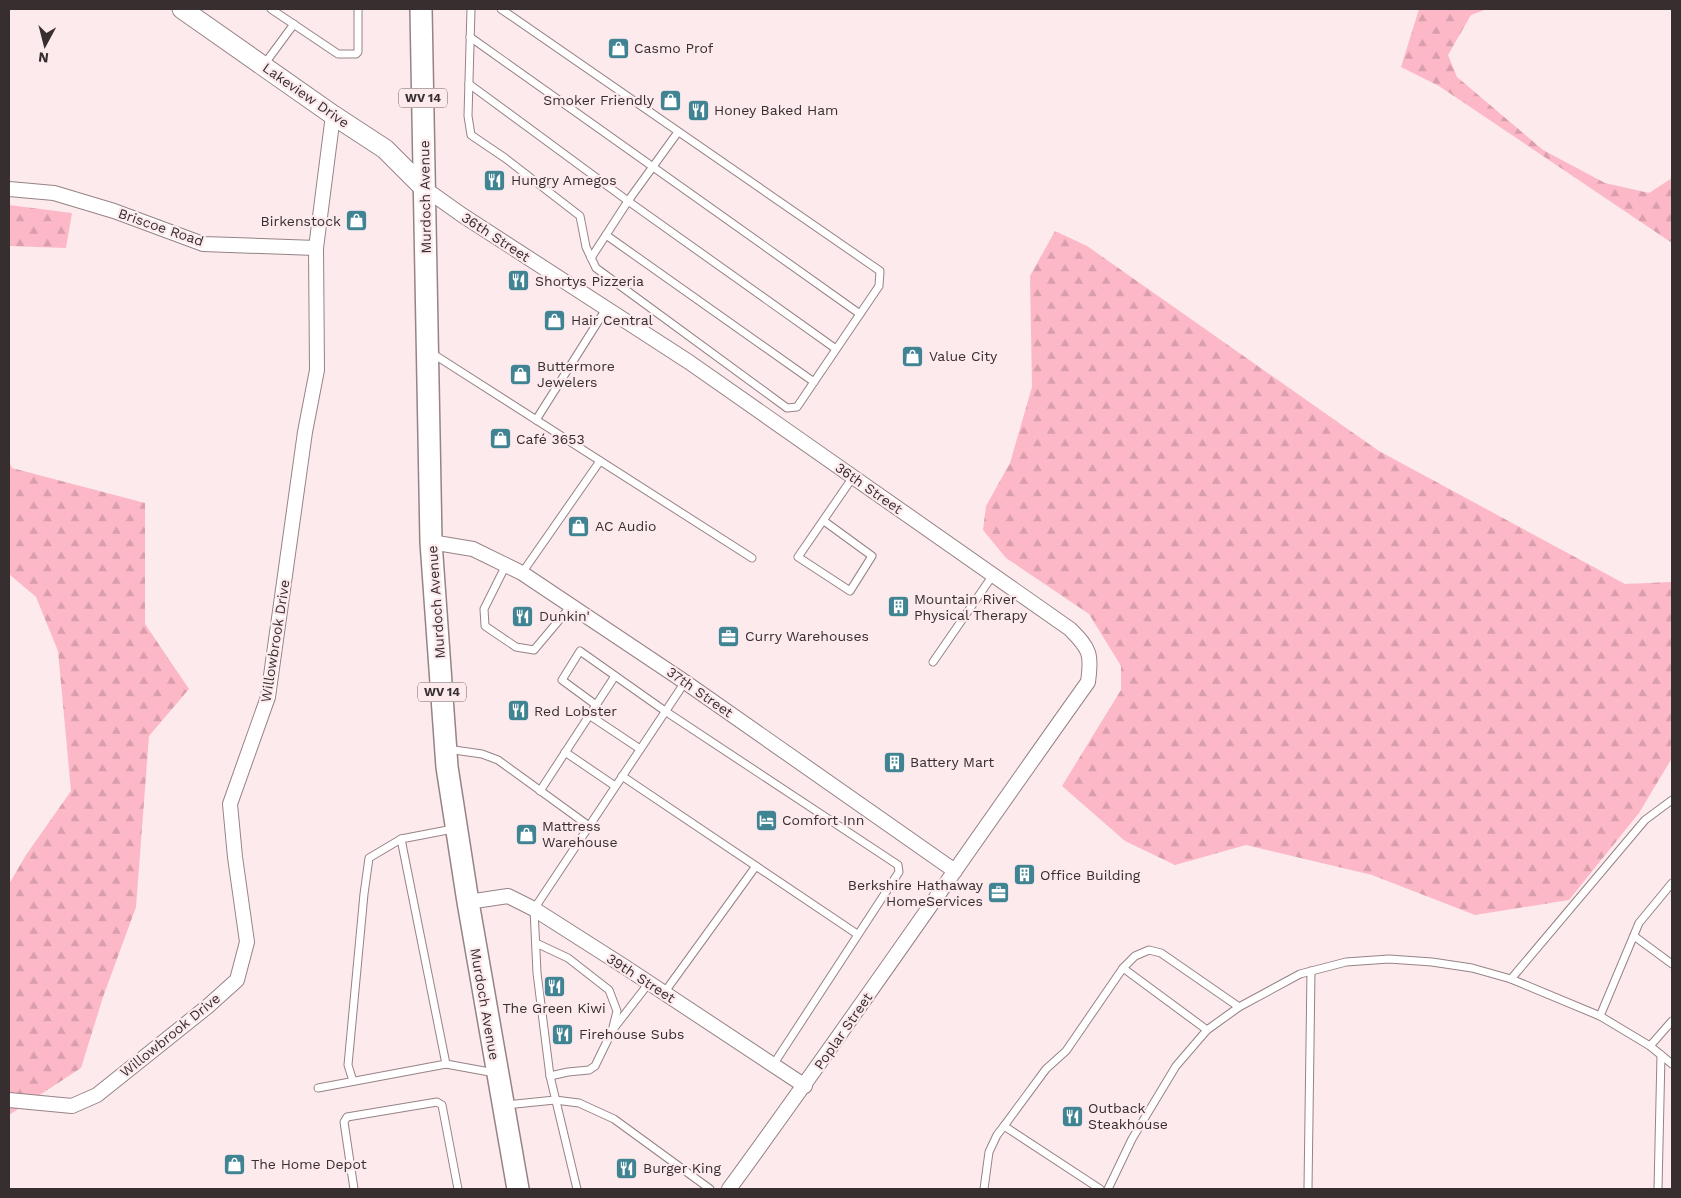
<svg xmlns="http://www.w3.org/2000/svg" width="1681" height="1198" font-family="'Work Sans',sans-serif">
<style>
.forest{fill:url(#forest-firs)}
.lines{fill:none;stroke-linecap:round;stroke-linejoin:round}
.lane-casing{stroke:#978386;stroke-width:9}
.street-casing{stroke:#978386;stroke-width:16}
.secondary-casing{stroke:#978386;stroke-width:21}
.primary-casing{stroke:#978386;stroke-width:24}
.lane{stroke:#fff;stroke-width:7}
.street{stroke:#fff;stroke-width:14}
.secondary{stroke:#fff;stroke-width:19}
.primary{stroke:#fff;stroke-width:21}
.labels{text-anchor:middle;stroke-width:4.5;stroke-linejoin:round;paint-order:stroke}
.shield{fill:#fceaed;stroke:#726669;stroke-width:1}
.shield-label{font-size:12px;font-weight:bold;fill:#372e30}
.poi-label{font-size:14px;fill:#372e30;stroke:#fceaed;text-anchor:start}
.street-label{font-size:14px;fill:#372e30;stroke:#fceaed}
</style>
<defs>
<pattern id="forest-firs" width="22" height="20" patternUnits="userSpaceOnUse" patternTransform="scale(1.25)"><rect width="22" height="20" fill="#fdb8c7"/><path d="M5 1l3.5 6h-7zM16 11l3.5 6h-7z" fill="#d99eab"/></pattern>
</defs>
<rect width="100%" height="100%" fill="#fceaed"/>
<g class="forest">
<polygon points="1419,9 1487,9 1471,15 1448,55 1457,77 1543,150 1605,183 1649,193 1672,178 1672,243 1439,86 1401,67"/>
<polygon points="9,205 72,213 66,248 9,246"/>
<polygon points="1055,231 1087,246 1379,451 1625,584 1671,582 1672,581 1672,758 1639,813 1569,900 1475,915 1372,875 1246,845 1175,865 1125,841 1062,786 1121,690 1121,666 1089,614 1006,558 983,530 986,506 1010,463 1032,387 1030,276"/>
<polygon points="9,461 12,468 145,503 145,624 189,689 149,736 136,907 103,997 81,1068 9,1115 9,884 26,855 71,791 58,651 36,597 9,574"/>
</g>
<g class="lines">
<defs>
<g id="lane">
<polyline points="271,9 338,54 356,54 358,52 358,9"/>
<polyline points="471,9 468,116 471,135 505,158 580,216 586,247 596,268 787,408 797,407 879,286 880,271 501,9"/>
<polyline points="470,37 860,314"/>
<polyline points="263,66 294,24"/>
<polyline points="469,84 628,201 836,349"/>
<polyline points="606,235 814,382"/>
<polyline points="591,258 628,201 678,132"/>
<polyline points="430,352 752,558"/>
<polyline points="536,420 606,309"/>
<polyline points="824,521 872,556 850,591 798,557 853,477"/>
<polyline points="506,565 484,609 485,626 516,647 534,650 571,606"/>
<polyline points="522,573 600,461"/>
<polyline points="933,662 993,575"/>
<polyline points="596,705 562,680 580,651 665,711 898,865 899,872 773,1065"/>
<polyline points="589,715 640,749"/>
<polyline points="447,749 482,754 498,760 589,826"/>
<polyline points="565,752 615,786"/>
<polyline points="622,776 857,934"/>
<polyline points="540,791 615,676"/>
<polyline points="1634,936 1672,964"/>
<polyline points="536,943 568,958 609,990 617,1011 612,1031 595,1066 589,1070 568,1072 550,1076"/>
<polyline points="1123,968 1207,1030"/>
<polyline points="1511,979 1645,820 1672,800"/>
<polyline points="664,993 756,866"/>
<polyline points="1600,1016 1639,923 1672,883"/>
<polyline points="614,1028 649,983"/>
<polyline points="1650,1046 1672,1021"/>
<polyline points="446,1064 401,839 453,829"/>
<polyline points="353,1081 348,1065 364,894 369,858 401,839"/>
<polyline points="318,1088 446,1064 495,1073"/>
<polyline points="506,1105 555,1100 579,1103 614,1119 710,1189"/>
<polyline points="1004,1126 1100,1189"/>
<polyline points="354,1189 344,1122 347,1117 437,1102 442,1105 458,1189"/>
<polyline points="577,1189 550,1076 537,973 534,909 685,682"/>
<polyline points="984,1189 989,1152 997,1135 1004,1126 1046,1069 1066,1051 1123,968 1135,956 1149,950 1161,953 1239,1007"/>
<polyline points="1108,1189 1132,1139 1176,1066 1207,1030 1239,1007 1300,974 1346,962 1389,959 1432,962 1472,968 1511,979 1600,1016 1650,1046 1672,1064"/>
<polyline points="1308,1189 1311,971"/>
<polyline points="1658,1189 1661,1055"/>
</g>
<g id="street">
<path d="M424 188 462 215 689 362 1070 629C1090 649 1092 654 1088 682 968 850 851 1022 729 1189"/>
<polyline points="9,189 54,193 114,211 203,244 316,248"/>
<polyline points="431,542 473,549 522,573 685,682 955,871"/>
<polyline points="468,902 508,896 534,909 625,967 805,1086"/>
<polyline points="9,1100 72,1106 97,1095 207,1007 237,980 247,942 235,857 230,804 268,697 305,432 317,370 316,248 333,115"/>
</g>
<polyline id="secondary" points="182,9 333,115 385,149 424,188"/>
<polyline id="primary" points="421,9 431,542 447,767 468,902 518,1189"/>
</defs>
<use href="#lane" class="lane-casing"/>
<use href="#street" class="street-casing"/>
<use href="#secondary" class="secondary-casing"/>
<use href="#primary" class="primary-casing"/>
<use href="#lane" class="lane"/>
<use href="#street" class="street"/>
<use href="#secondary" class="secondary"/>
<use href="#primary" class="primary"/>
</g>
<defs>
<symbol id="shop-square" viewBox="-11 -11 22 22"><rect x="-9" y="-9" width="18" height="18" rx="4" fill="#408393" stroke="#fceaed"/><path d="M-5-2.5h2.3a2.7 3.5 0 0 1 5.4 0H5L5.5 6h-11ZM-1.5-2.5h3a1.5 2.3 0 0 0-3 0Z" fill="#fff"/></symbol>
<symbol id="restaurant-square" viewBox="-11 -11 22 22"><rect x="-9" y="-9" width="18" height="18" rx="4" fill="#408393" stroke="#fceaed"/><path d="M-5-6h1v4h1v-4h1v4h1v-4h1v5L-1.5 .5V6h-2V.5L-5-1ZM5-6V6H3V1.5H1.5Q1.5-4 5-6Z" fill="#fff"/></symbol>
<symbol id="building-square" viewBox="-11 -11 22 22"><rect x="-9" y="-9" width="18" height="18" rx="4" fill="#408393" stroke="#fceaed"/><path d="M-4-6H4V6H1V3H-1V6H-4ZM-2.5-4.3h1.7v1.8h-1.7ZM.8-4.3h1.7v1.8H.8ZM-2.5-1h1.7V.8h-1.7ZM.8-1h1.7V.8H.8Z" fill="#fff"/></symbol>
<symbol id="office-square" viewBox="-11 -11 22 22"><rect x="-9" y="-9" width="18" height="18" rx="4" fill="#408393" stroke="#fceaed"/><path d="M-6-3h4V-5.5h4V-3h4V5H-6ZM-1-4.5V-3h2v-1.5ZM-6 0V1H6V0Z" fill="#fff"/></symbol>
<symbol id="hotel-square" viewBox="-11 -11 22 22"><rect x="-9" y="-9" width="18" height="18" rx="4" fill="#408393" stroke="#fceaed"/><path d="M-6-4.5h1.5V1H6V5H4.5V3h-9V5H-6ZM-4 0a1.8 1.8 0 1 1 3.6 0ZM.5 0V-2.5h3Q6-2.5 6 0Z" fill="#fff"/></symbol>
</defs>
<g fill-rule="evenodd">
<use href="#shop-square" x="606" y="36" width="25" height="25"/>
<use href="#shop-square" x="658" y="88" width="25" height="25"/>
<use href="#restaurant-square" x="686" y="98" width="25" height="25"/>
<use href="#restaurant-square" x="482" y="168" width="25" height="25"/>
<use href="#shop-square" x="344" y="208" width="25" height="25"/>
<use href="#restaurant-square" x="506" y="268" width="25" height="25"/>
<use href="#shop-square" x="542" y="308" width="25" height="25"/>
<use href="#shop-square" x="900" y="344" width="25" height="25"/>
<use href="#shop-square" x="508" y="362" width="25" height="25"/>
<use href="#shop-square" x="488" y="426" width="25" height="25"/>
<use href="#shop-square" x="566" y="514" width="25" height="25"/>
<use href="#building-square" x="886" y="594" width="25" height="25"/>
<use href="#restaurant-square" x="510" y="604" width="25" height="25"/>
<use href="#office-square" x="716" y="624" width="25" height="25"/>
<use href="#restaurant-square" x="506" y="698" width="25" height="25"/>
<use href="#building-square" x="882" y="750" width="25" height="25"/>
<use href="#hotel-square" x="754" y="808" width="25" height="25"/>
<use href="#shop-square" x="514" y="822" width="25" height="25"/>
<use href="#building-square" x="1012" y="862" width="25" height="25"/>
<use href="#office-square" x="986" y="880" width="25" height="25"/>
<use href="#restaurant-square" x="542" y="974" width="25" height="25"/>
<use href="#restaurant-square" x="550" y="1022" width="25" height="25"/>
<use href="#restaurant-square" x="1060" y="1104" width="25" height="25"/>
<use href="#shop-square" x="222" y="1152" width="25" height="25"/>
<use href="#restaurant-square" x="614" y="1156" width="25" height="25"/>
</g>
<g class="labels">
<g class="shield">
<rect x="399" y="88.5" width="48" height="19" rx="4"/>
<rect x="418" y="682.5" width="48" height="19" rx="4"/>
</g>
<g class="shield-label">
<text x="423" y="102">WV 14</text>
<text x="442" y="696">WV 14</text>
</g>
<g class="poi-label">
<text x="634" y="53">Casmo Prof</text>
<text x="654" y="105" text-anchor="end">Smoker Friendly</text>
<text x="714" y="115">Honey Baked Ham</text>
<text x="511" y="185">Hungry Amegos</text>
<text x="341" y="226" text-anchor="end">Birkenstock</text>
<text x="535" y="286">Shortys Pizzeria</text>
<text x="571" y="325">Hair Central</text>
<text x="929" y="361">Value City</text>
<text x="537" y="371">Buttermore<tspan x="537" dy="16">Jewelers</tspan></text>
<text x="516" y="444">Café 3653</text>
<text x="595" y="531">AC Audio</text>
<text x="914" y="604">Mountain River<tspan x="914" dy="16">Physical Therapy</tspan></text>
<text x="539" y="621">Dunkin'</text>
<text x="745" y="641">Curry Warehouses</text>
<text x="534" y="716">Red Lobster</text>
<text x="910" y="767">Battery Mart</text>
<text x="782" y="825">Comfort Inn</text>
<text x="542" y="831">Mattress<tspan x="542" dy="16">Warehouse</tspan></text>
<text x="1040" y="880">Office Building</text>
<text x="983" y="890" text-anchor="end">Berkshire Hathaway<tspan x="983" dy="16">HomeServices</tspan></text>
<text x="554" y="1013" text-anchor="middle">The Green Kiwi</text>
<text x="579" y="1039">Firehouse Subs</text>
<text x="1088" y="1113">Outback<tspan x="1088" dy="16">Steakhouse</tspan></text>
<text x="251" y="1169">The Home Depot</text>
<text x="643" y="1173">Burger King</text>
</g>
<g class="street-label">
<text transform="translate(306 95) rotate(35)" y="5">Lakeview Drive</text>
<text transform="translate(425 197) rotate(-91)" y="5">Murdoch Avenue</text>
<text transform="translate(161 227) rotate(19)" y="5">Briscoe Road</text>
<text transform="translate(496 237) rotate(33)" y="5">36th Street</text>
<text transform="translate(869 488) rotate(35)" y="5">36th Street</text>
<text transform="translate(436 602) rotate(-94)" y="5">Murdoch Avenue</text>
<text transform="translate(275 641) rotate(-81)" y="5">Willowbrook Drive</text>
<text transform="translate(700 692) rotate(35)" y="5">37th Street</text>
<text transform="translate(641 978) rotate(33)" y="5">39th Street</text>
<text transform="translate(485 1004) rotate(80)" y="5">Murdoch Avenue</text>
<text transform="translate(843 1031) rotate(-55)" y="5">Poplar Street</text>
<text transform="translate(170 1035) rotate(-39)" y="5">Willowbrook Drive</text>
</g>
</g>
<rect width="1681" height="1198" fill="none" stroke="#372e30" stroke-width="20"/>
<g transform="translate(45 45) rotate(187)" stroke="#fceaed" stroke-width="4" paint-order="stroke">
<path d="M0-4L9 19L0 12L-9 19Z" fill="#372e30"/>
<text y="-8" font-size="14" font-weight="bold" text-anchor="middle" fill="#372e30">N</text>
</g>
</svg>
